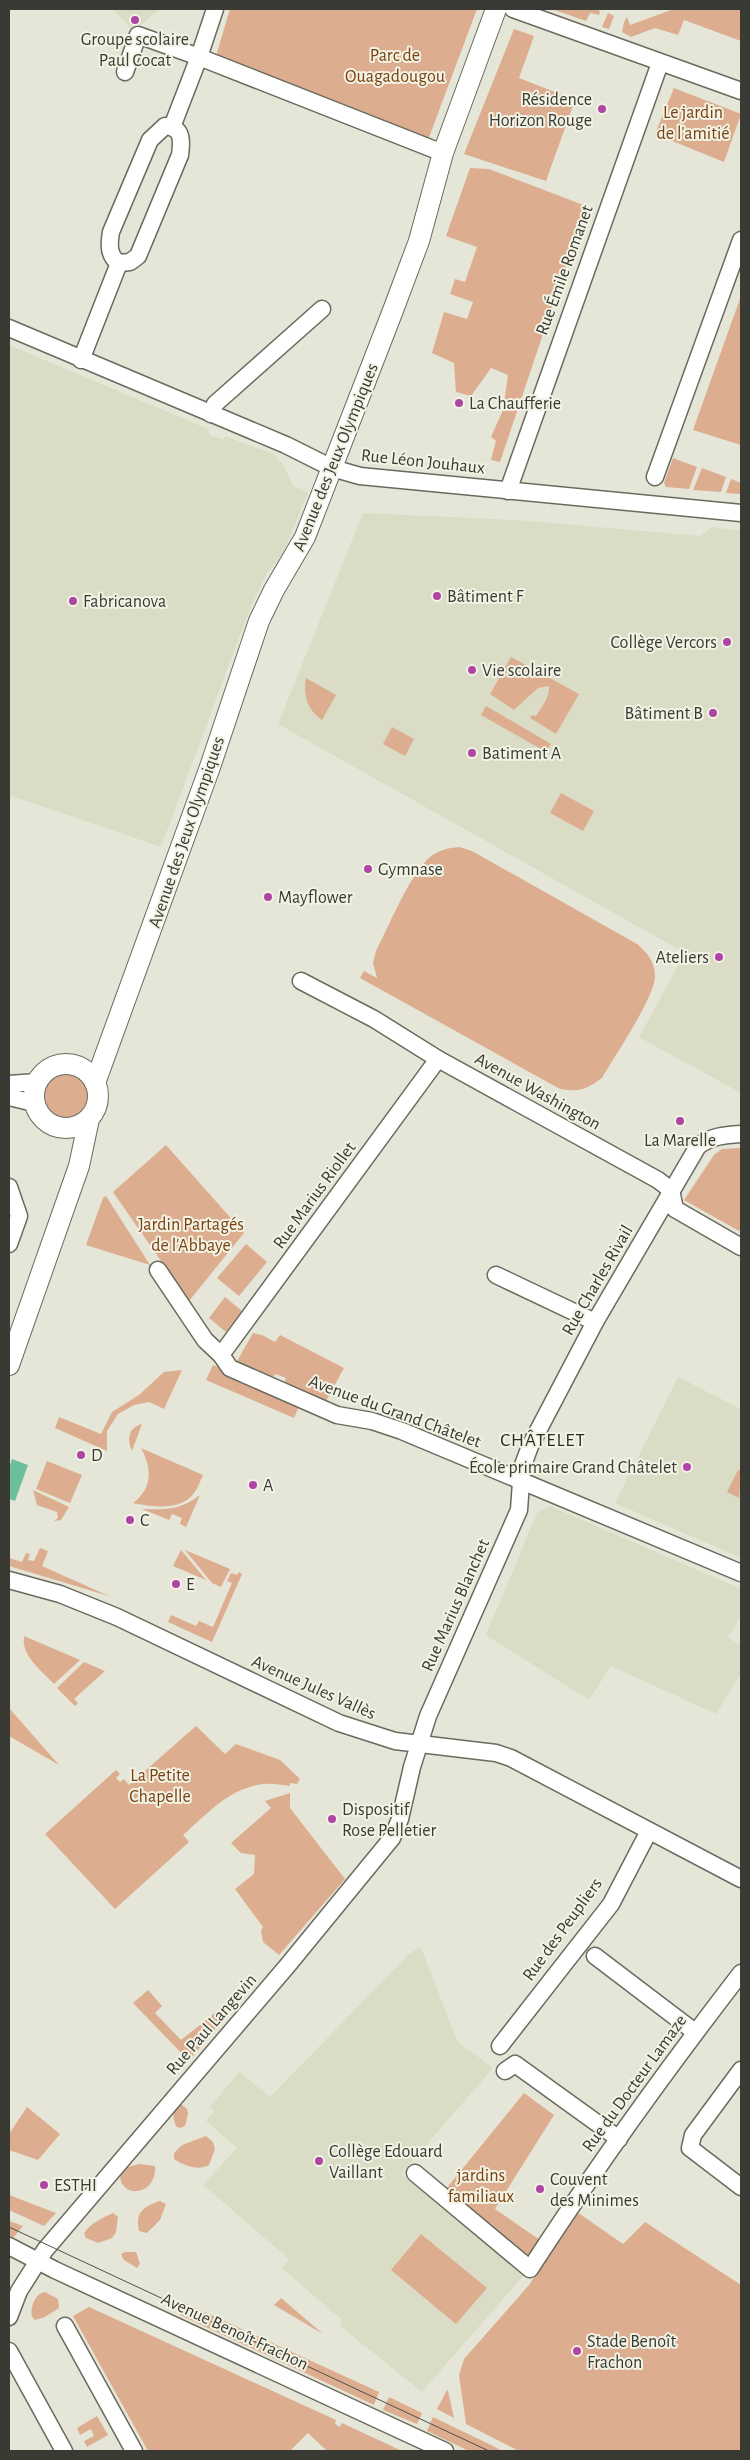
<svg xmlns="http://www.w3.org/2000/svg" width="750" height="2460" font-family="'Alegreya Sans',sans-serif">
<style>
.built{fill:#dbdcc6}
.green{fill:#ddad8f}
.water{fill:#6dbf9c}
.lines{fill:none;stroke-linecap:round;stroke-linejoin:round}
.minor-casing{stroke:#6a6a5d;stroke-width:19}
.major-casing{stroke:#6a6a5d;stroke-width:22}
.minor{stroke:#fff;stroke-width:16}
.major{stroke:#fff;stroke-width:20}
.tram{stroke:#4f5049;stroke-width:1}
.poi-dot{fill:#af44a5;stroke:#f2f3e4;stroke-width:2}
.labels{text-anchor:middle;stroke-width:4;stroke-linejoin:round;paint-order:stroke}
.poi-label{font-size:18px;fill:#3a3a35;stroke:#f2f3e4;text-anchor:start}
.park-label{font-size:18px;fill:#7b4110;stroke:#f2f3e4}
.street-label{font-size:18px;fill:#3a3a35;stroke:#f2f3e4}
.neighbourhood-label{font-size:19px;letter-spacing:1px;fill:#2c2c21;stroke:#f2f3e4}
</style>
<rect width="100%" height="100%" fill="#e5e6d7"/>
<g class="built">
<polygon points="113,9 159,9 134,31"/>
<polygon points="9,345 208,429 210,435 223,440 225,436 273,454 283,464 293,486 308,493 283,553 267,573 249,611 161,847 9,795"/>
<polygon points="363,513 517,520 701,536 711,527 741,531 741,1093 639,1037 685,953 278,724"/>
<polygon points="678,1377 741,1409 741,1558 615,1503"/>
<polygon points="550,1506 741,1589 741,1616 728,1637 741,1646 741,1673 716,1714 611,1666 589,1700 486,1635 537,1513"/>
<polygon points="421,1947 457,2041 493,2068 401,2174 524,2275 422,2392 340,2326 342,2320 282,2268 289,2259 203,2185 237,2148 206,2121 215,2111 210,2107 239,2072 270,2097 409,1954"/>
</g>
<g class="green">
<polygon points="230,9 477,9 428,140 216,56"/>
<polygon points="552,9 595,9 600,11 599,15 590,13 586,21"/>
<polygon points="674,9 741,9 741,41 684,20 678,35 655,28 631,37 622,32 624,22 627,17 630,25"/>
<polygon points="608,13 614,16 609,29 602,27"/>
<polygon points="514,29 534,36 519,78 575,100 546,181 464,154"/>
<polygon points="674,88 741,114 724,162 655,134"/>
<polygon points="470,168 489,169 586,206 500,462 491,460 496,441 491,437 503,410 508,375 491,368 471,396 456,392 454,363 432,353 444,312 467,319 473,302 450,294 455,279 465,282 477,247 446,236"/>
<polygon points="741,296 741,445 693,430"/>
<polygon points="673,458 697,467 689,489 666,487 664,483"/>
<polygon points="702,468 726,477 721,492 693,490"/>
<polygon points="731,479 741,483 741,494 726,493"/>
<path d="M511 657 579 694 556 734 530 718 532 715 536 716C542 707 550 696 549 686L538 688 514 710 490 694Z"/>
<path d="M306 678 336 695 322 720C307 710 303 694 306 678Z"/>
<polygon points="486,706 551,744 546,752 481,715"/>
<polygon points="392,727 414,739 405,756 383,744"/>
<polygon points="561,793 594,811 583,831 550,813"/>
<path d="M459 847 472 851 637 944C647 952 655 962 655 976 655 997 614 1057 602 1078 585 1090 580 1092 560 1089L360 978 364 971 377 978 373 963 376 951C389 926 410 874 430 857 439 850 448 848 459 847Z"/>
<circle cx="66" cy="1095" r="23"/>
<polygon points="166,1145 244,1233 189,1301 113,1192"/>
<polygon points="741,1148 741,1228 739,1231 684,1200 714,1155 722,1149"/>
<polygon points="106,1196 150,1265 86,1245 103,1198"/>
<polygon points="246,1244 267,1262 239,1296 217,1278"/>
<polygon points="225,1297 242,1311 226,1332 209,1318"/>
<polygon points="253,1333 262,1335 275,1342 280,1335 344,1368 326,1401 284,1383 286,1378 276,1374 271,1378 236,1363"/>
<polygon points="213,1365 300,1404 294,1418 206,1380"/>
<polygon points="182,1370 164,1409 149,1402 134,1405 118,1414 107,1431 107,1451 55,1428 59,1417 101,1434 112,1412 139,1395 164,1372"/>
<path d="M142 1424 133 1448 132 1451C127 1439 128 1428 142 1424Z"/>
<path d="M141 1448 203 1475C200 1481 198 1488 194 1493 182 1511 151 1507 133 1503 153 1488 152 1468 141 1448Z"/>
<polygon points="47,1461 82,1475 70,1503 36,1489"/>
<polygon points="738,1470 741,1471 739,1498 727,1492"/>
<polygon points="33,1490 69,1507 61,1520 54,1521 58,1518 57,1512 37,1505"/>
<path d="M200 1495 186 1527 180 1524 182 1518 172 1514 169 1520 142 1509C165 1510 181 1510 200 1495Z"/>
<polygon points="40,1548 48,1551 42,1566 109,1596 9,1566 9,1558 22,1562 26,1553 30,1554 28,1560 34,1561"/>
<polygon points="181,1550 206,1580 173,1566"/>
<polygon points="185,1550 230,1569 221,1587 212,1583"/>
<polygon points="239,1572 242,1574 212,1642 168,1622 171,1615 196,1626 199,1621 213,1627 232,1583 227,1581 231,1573 237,1575"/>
<path d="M24 1636 80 1660 54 1684C41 1670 21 1656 24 1636Z"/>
<polygon points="84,1662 105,1671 74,1699 78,1703 75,1706 57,1688"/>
<polygon points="9,1708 59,1765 9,1736"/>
<path d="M196 1726 225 1754 236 1744 280 1760 300 1779 297 1784 290 1783V1786C281 1785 271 1783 263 1784 229 1788 207 1814 183 1835L189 1842 115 1909 45 1834 116 1770 120 1774 116 1778 120 1782 124 1779 129 1785Z"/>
<polygon points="290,1793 290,1808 345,1879 279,1955 263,1942 261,1930 263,1927 235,1889 254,1874 255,1855 241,1853 231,1843 271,1808 265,1801"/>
<polygon points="148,1990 162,2006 155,2013 181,2040 235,1997 238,2001 189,2061 133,2003"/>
<polygon points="524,2093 554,2115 495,2209 540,2240 529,2255 524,2256 446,2189"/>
<path d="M181 2104 187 2109 188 2114 185 2126 179 2128 176 2126C172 2117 172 2110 181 2104Z"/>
<polygon points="27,2107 60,2134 38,2160 9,2150 9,2134"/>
<path d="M206 2136 213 2142 215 2149 209 2165C198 2171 185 2166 174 2159V2153L182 2145Z"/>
<path d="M139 2164 155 2166C157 2196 121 2199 120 2176L128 2167Z"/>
<polygon points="9,2195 56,2213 44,2226 9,2210"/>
<path d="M160 2201 166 2204 160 2220 147 2233 139 2231C135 2212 143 2207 160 2201Z"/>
<polygon points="577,2212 623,2244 645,2222 741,2285 741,2451 519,2451 466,2424 459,2375 464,2359 529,2285"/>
<path d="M113 2213 118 2217 116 2232 112 2238 98 2243 86 2238 84 2233C91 2223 102 2218 113 2213Z"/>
<polygon points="9,2221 23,2226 13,2238 9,2236"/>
<polygon points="421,2234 487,2288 456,2324 391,2270"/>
<polygon points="125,2252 136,2252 140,2264 137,2268 124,2260 121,2254"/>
<path d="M45 2292 58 2299 59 2308 45 2317 35 2320 32 2317C30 2308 34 2294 45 2292Z"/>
<polygon points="281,2298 323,2334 274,2305"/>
<polygon points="185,2303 379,2392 374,2405 180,2315"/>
<polygon points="89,2307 336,2420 335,2424 340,2427 342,2423 402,2451 327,2451 308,2433 290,2451 148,2451 73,2316"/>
<polygon points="447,2390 448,2391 454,2418 437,2409"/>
<polygon points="389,2397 422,2413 417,2424 383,2410"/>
<polygon points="97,2416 108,2435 87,2447 84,2441 94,2436 91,2429 80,2435 77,2428"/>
<polygon points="433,2417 493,2446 502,2451 469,2451 427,2431"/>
</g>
<polygon class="water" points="12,1459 28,1465 15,1501 9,1499 9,1469"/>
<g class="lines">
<defs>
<g id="minor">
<polyline points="215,9 199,57 443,153"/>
<polyline points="513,9 741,91"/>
<polyline points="125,72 138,35 199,57 172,127"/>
<path d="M165 126C183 127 182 141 180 155L138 256 130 262 119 263C108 256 109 244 111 232L150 140Z"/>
<polyline points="9,328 286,445 332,468 360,476 741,513"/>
<polyline points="81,360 119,263"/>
<polyline points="211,414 215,404 322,309"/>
<polyline points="655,477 741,240"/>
<polyline points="508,491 660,63"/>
<polyline points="301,981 374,1019 438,1059 658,1180 671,1190 675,1209 741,1247"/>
<polyline points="9,1084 37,1082"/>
<polyline points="9,1097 34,1103"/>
<polyline points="9,1187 19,1216 9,1244"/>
<polyline points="158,1270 205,1340 221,1355 230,1368 337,1415 372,1421 402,1431 741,1573"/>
<polyline points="496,1275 595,1322"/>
<polyline points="221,1355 438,1059"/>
<polyline points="9,1580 60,1594 117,1617 339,1723 395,1741 496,1753 511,1758 741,1879"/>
<polyline points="595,1956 695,2032"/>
<polyline points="500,2046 611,1904 649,1831"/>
<polyline points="741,2070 693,2135 690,2148 741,2187"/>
<polyline points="505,2071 515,2064 619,2139"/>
<path d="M415 2173 530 2269C596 2167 667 2069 741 1973"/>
<polyline points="9,2246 55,2270 445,2451"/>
<path d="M9 2317 19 2291 45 2250 288 1965 392 1838 400 1819 412 1767 428 1716 519 1510 522 1468 530 1446 595 1322 698 1146C712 1136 724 1135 741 1134"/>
<polyline points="65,2326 134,2451"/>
<polyline points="9,2351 64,2451"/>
</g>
<g id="major">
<circle cx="66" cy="1096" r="32"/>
<polyline points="95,1083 210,767 259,621 274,590 305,537 392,313 419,241 443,153 496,9"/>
<polyline points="9,1365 79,1166 89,1119"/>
</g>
</defs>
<use href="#minor" class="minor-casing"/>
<use href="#major" class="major-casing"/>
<use href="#minor" class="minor"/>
<use href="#major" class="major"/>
<polyline class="tram" points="9,2227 489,2451"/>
</g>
<g class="poi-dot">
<circle cx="135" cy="20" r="5"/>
<circle cx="602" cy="109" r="5"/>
<circle cx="459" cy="403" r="5"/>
<circle cx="437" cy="596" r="5"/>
<circle cx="73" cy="601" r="5"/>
<circle cx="727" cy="642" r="5"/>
<circle cx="472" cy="670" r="5"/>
<circle cx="713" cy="713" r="5"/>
<circle cx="472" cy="753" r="5"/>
<circle cx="368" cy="869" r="5"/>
<circle cx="268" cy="897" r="5"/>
<circle cx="719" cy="957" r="5"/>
<circle cx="680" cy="1121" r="5"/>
<circle cx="81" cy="1455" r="5"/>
<circle cx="687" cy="1467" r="5"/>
<circle cx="253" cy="1485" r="5"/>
<circle cx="130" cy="1520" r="5"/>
<circle cx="176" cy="1584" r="5"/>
<circle cx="332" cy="1819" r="5"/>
<circle cx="319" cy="2161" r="5"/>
<circle cx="44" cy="2185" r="5"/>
<circle cx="540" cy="2189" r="5"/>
<circle cx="577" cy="2351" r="5"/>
</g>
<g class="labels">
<g class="poi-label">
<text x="135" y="45" text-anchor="middle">Groupe scolaire<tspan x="135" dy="21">Paul Cocat</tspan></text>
<text x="592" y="105" text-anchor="end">Résidence<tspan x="592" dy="21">Horizon Rouge</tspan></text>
<text x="469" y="409">La Chaufferie</text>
<text x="447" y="602">Bâtiment F</text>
<text x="83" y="607">Fabricanova</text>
<text x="717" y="648" text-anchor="end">Collège Vercors</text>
<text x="482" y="676">Vie scolaire</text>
<text x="703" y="719" text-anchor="end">Bâtiment B</text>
<text x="482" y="759">Batiment A</text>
<text x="378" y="875">Gymnase</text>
<text x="278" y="903">Mayflower</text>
<text x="709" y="963" text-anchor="end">Ateliers</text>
<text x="680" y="1146" text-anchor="middle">La Marelle</text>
<text x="91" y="1461">D</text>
<text x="677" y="1473" text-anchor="end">École primaire Grand Châtelet</text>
<text x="263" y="1491">A</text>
<text x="140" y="1526">C</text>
<text x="186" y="1590">E</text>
<text x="342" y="1815">Dispositif<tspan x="342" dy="21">Rose Pelletier</tspan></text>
<text x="329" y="2157">Collège Edouard<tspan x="329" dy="21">Vaillant</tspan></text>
<text x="550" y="2185">Couvent<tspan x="550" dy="21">des Minimes</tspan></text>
<text x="54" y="2191">ESTHI</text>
<text x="587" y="2347">Stade Benoît<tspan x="587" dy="21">Frachon</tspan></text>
</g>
<g class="park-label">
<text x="395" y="61">Parc de<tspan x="395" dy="21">Ouagadougou</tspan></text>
<text x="693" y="118">Le jardin<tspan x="693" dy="21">de l'amitié</tspan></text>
<text x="191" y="1230">Jardin Partagés<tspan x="191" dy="21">de l'Abbaye</tspan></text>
<text x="160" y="1781">La Petite<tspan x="160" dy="21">Chapelle</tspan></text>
<text x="481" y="2181">jardins<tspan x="481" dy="21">familiaux</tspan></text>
</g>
<g class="street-label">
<text transform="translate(564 270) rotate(-70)" y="6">Rue Émile Romanet</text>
<text transform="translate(335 457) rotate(-68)" y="6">Avenue des Jeux Olympiques</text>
<text transform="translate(423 461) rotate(6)" y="6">Rue Léon Jouhaux</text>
<text transform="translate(186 832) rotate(-71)" y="6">Avenue des Jeux Olympiques</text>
<text transform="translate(538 1091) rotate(29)" y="6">Avenue Washington</text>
<text transform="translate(314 1195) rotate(-54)" y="6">Rue Marius Riollet</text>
<text transform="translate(597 1280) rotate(-60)" y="6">Rue Charles Rivail</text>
<text transform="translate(395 1411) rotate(20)" y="6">Avenue du Grand Châtelet</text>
<text transform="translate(455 1605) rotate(-66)" y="6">Rue Marius Blanchet</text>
<text transform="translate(314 1687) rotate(24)" y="6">Avenue Jules Vallès</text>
<text transform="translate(562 1929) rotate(-54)" y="6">Rue des Peupliers</text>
<text transform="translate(211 2024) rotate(-49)" y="6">Rue Paul Langevin</text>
<text transform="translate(634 2083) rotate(-54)" y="6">Rue du Docteur Lamaze</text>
<text transform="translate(235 2331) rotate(25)" y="6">Avenue Benoît Frachon</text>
</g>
<g class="neighbourhood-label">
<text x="543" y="1446">CHÂTELET</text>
</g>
</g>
<rect width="750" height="2460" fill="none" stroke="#3a3a35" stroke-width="20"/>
</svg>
